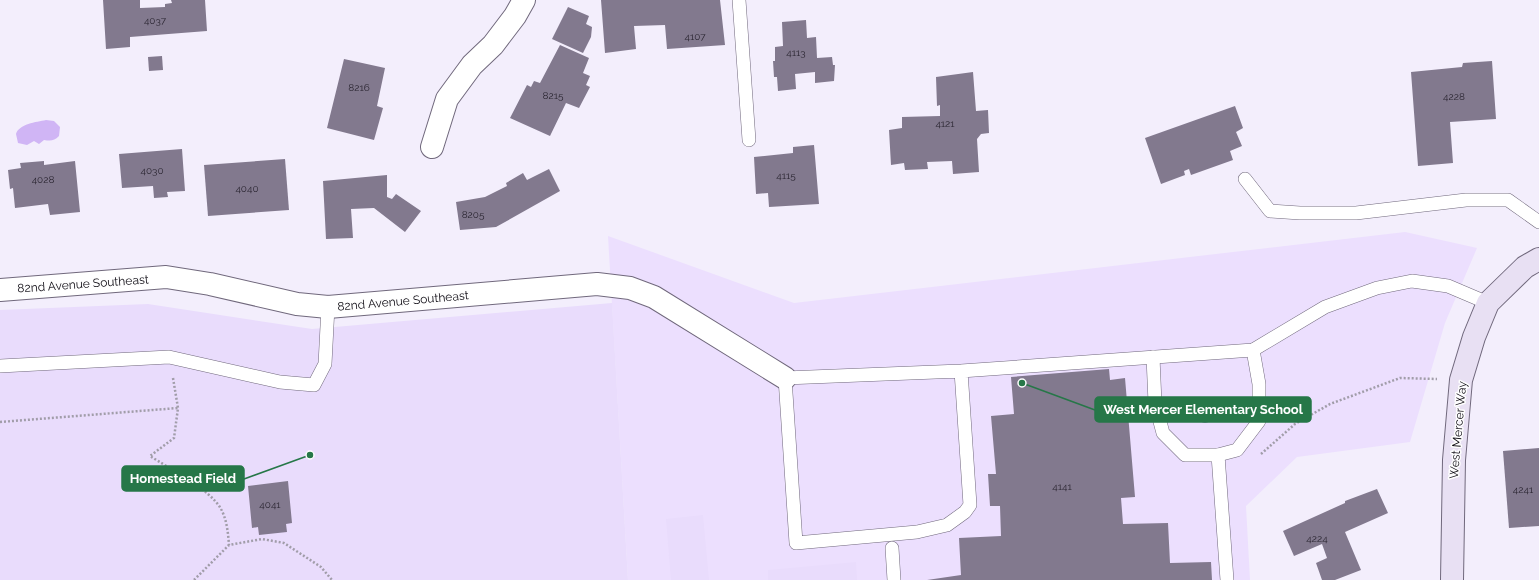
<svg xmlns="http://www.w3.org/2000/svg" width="1539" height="580" font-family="Raleway,sans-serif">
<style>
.built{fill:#ecdffe}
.green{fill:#e9dcfc}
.water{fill:#d0b5f5}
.building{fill:#82798e}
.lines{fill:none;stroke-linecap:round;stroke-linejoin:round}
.lane-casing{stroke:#70687c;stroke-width:14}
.street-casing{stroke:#70687c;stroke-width:24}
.secondary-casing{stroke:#70687c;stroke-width:24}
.path{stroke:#a19da9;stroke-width:2.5;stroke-dasharray:2 2;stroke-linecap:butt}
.lane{stroke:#fff;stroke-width:13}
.street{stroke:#fff;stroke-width:22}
.secondary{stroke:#e8e0f3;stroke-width:22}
.tree{fill:#a489c1}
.labels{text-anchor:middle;stroke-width:3;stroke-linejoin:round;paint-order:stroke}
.number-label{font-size:10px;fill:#2b2632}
.street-label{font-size:12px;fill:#0e0b13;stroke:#fefefe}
.leader{fill:none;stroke:#267748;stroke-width:1.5}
.callout-dot{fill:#267748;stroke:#fefefe;stroke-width:1.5}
.callout{fill:#267748;stroke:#267748;stroke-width:1.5}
.callout-label{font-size:13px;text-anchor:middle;font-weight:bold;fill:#fff}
</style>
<rect width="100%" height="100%" fill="#f3eefc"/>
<polygon class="built" points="1405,232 1477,248 1445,323 1410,442 1297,457 1246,506 1250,580 628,580 608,236 794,303"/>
<g class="green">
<polygon points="612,303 628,580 0,580 0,310 148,304 312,329"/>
<polygon points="703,515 709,580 671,580 666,519"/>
<polygon points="856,562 857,580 768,580 768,570"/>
</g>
<path class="water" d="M46 120 54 121 60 127 59 136C54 141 51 141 44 140L39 144 34 141 27 145 18 143 16 134C19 124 36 122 46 120Z"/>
<g class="building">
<polygon points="103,0 140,0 140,8 165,7 165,4 172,3 171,0 205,0 207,31 130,37 130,47 106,49"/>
<polygon points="601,0 720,0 725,45 667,49 665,25 634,26 636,49 605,53"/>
<polygon points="568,7 589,16 586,24 592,27 591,37 583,53 552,39"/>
<polygon points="806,20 807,38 816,37 817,58 832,57 833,65 835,65 834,81 815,83 815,72 795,74 796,89 778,91 777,77 774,77 773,61 775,61 775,47 783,46 782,22"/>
<polygon points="560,45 589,58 583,73 590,76 586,85 590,87 579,108 566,103 550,136 510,118 527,85 531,87 534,81 540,83"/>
<polygon points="162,56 163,70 149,71 148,57"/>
<polygon points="344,59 385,68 377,106 383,108 374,140 327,128"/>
<polygon points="1492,61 1496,119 1450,122 1453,163 1418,166 1411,72 1462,67 1463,63"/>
<polygon points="973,72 976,111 988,110 989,133 981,134 977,139 979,172 953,174 952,161 927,162 928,169 905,170 904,163 891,165 889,130 902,128 902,117 940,116 940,105 937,106 936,77"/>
<polygon points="1235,106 1243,128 1236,132 1242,146 1230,151 1233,160 1191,175 1189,169 1184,171 1185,175 1161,184 1145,138"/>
<polygon points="814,145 819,204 769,207 768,193 756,194 754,157 793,153 793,147"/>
<polygon points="182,149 185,191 167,192 168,197 154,198 153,186 122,188 119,154"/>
<polygon points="285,159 289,210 208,216 204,165"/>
<polygon points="44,161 44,165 75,161 80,212 50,215 48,204 15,208 13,188 10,189 8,170 21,168 20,163"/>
<polygon points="549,169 560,191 496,227 460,230 456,202 485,197 507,186 506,183 523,173 527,180"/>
<polygon points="387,175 387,197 392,199 396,194 421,211 405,232 374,208 351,209 353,238 326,239 323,181"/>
<polygon points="1109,369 1110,380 1125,378 1135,497 1121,498 1123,524 1168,523 1170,563 1211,562 1212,580 927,580 961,575 959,538 1001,536 1000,506 990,506 988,474 996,474 991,416 1014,414 1011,377"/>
<polygon points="1539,448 1539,526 1509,528 1503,451"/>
<polygon points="288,481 292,523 286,524 287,532 259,535 258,527 252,528 248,486"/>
<polygon points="1377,489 1388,513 1345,532 1361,570 1335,580 1322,580 1316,563 1327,558 1322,544 1294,556 1283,531 1345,503 1345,501"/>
</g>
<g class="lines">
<defs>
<g id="lane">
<polyline points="739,0 749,140"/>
<polyline points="1245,179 1270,211 1300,213 1356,213 1466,200 1508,200 1539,222"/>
<polyline points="1153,357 1155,403 1163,433 1185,455 1218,455 1237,450 1259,421 1259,384 1253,350"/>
<polyline points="0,366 169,357 280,382 314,385 325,364 328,307"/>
<polyline points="961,371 970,505 965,512 947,525 917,532 796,543 785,378 961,371 1253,350 1325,307 1377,288 1412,281 1448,286 1488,303"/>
<polyline points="1218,455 1227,580"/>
<polyline points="892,548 894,580"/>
</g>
<g id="street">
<polyline points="432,147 447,99 472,65 493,45 515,16 524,0"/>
<polyline points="0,290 166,277 210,284 297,304 328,307 597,284 630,288 654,297 785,378"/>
</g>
<polyline id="secondary" points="1452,580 1454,460 1461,380 1474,337 1488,303 1525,267 1539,259"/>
</defs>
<use href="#lane" class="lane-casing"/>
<use href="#street" class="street-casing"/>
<use href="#secondary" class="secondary-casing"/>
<g class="path">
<path d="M173 378 178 408 174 438 150 456C170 469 210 489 221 509 227 520 228 533 229 545"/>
<polyline points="0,422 178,408"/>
<polyline points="1261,454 1295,424 1330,404 1400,378 1437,379"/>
<polyline points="194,580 229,545 262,539 284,543 321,567 332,580"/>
</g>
<use href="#lane" class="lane"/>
<use href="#street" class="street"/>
<use href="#secondary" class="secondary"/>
</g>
<circle class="tree" cx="1205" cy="417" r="6"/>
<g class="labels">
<g class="number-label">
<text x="155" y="24">4037</text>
<text x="695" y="40">4107</text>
<text x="796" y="56">4113</text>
<text x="359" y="91">8216</text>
<text x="553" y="99">8215</text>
<text x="1454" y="100">4228</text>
<text x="945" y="127">4121</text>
<text x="152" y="174">4030</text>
<text x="786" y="179">4115</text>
<text x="43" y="183">4028</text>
<text x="247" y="192">4040</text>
<text x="473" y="218">8205</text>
<text x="1062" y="490">4141</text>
<text x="1523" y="493">4241</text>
<text x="270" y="508">4041</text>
<text x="1317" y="542">4224</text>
</g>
<g class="street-label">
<text transform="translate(83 284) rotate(-4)" y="4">82nd Avenue Southeast</text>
<text transform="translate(403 301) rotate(-5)" y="4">82nd Avenue Southeast</text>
<text transform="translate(1458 430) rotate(-85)" y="4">West Mercer Way</text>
</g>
</g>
<path class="leader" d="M1022 383L1095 410M310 455L244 479"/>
<g class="callout-dot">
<circle cx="1022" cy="383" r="4"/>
<circle cx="310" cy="455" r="4"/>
</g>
<g class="callout">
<rect x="1095" y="397" width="216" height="25" rx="4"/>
<rect x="122" y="466" width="122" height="25" rx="4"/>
</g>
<g class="callout-label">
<text x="1203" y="414">West Mercer Elementary School</text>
<text x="183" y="483">Homestead Field</text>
</g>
</svg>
